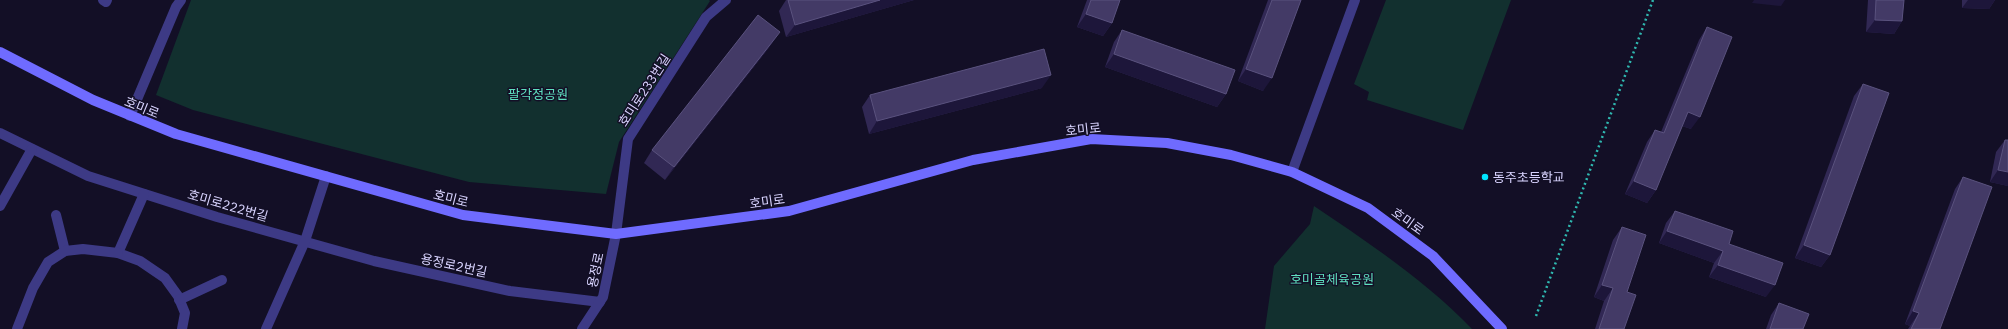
<svg xmlns="http://www.w3.org/2000/svg" width="2008" height="329" font-family="'IBM Plex Sans','Noto Sans KR',sans-serif">
<style>
.green{fill:#12302f}
.lines{fill:none;stroke-linecap:round;stroke-linejoin:round}
.path{stroke:#2fb8b0;stroke-width:2.5;stroke-dasharray:2 3;stroke-linecap:butt}
.street{stroke:#3d3a85;stroke-width:10}
.secondary{stroke:#6f6bff;stroke-width:10}
.wall{fill:#312854}
.shaded-wall{fill:#1d163a}
.building{fill:#433a66;stroke:#5a527e}
.poi-dot{fill:#00e5ff;stroke:#130f26;stroke-width:1.5}
.labels{text-anchor:middle;stroke-width:3;stroke-linejoin:round;paint-order:stroke}
.street-label{font-size:13px;fill:#d9d4ff;stroke:#130f26}
.park-label{font-size:13px;fill:#5fe0c0;stroke:#130f26}
.poi-label{font-size:13px;fill:#d9d4ff;stroke:#130f26;text-anchor:start}
</style>
<rect width="100%" height="100%" fill="#130f26"/>
<g class="green">
<polygon points="191,0 709,0 710,1 619,142 606,194 469,182 193,110 156,95"/>
<polygon points="1386,0 1511,0 1463,130 1367,100 1369,92 1354,84"/>
<path d="M1314 206C1369 243 1426 281 1472 329H1265L1274 266 1310 224Z"/>
</g>
<g class="lines">
<polyline class="path" points="1536,316 1653,0"/>
<g class="street">
<polyline points="103,0 106,2 107,0"/>
<polyline points="130,116 176,7 181,0"/>
<polyline points="0,133 88,176 217,217 374,261 510,291 600,302"/>
<polyline points="1292,172 1355,0"/>
<polyline points="144,194 118,253 140,261 165,278 178,296 185,313 182,329"/>
<polyline points="0,206 32,149"/>
<polyline points="56,215 65,251"/>
<polyline points="179,300 222,280"/>
<polyline points="17,329 33,288 48,262 65,251 83,249 118,253"/>
<polyline points="266,329 305,241 326,176"/>
<polyline points="582,329 603,297 616,234 628,139 706,17 726,0"/>
</g>
<polyline class="secondary" points="0,52 93,100 176,134 463,215 616,234 789,211 973,160 1091,139 1167,143 1231,155 1292,172 1368,208 1433,256 1502,329"/>
</g>
<g class="wall">
<polygon points="786,0 914,0 786,37 779,11"/>
<polygon points="1087,0 1120,0 1112,23 1103,36 1077,27"/>
<polygon points="1268,0 1301,0 1263,91 1238,81"/>
<polygon points="1868,0 1904,0 1902,21 1894,34 1866,32"/>
<polygon points="1962,0 1995,0 1989,9 1962,8"/>
<polygon points="1707,27 1691,129 1682,126 1656,190 1647,203 1625,194 1647,142 1655,130 1661,132 1699,40"/>
<polygon points="1122,30 1226,94 1217,107 1105,67 1114,42"/>
<polygon points="771,45 665,180 644,163 652,150"/>
<polygon points="1863,84 1830,255 1821,267 1795,258 1854,96"/>
<polygon points="1042,88 869,134 862,107 870,95"/>
<polygon points="2005,140 2008,186 1990,182 1996,152"/>
<polygon points="1963,177 1940,329 1908,329 1910,326 1905,324 1955,189"/>
<polygon points="1675,211 1729,244 1766,297 1709,277 1714,263 1659,243 1666,223"/>
<polygon points="1622,227 1627,292 1624,329 1595,329 1604,301 1594,297 1613,240"/>
<polygon points="1779,303 1803,329 1766,329 1771,315"/>
</g>
<g class="shaded-wall">
<polygon points="880,0 914,0 786,37 795,25"/>
<polygon points="1754,0 1785,0 1781,6 1752,3"/>
<polygon points="1968,0 1995,0 1989,9 1962,8"/>
<polygon points="1086,14 1112,23 1103,36 1077,27"/>
<polygon points="1875,20 1902,21 1894,34 1866,32"/>
<polygon points="780,32 771,45 665,180 674,167"/>
<polygon points="1114,54 1226,94 1217,107 1105,67"/>
<polygon points="1246,69 1272,78 1263,91 1238,81"/>
<polygon points="1051,75 1042,88 869,134 877,121"/>
<polygon points="1688,112 1700,117 1691,129 1679,125"/>
<polygon points="1998,170 2008,172 2008,186 1990,182"/>
<polygon points="1634,181 1656,190 1647,203 1625,194"/>
<polygon points="1667,231 1723,251 1714,263 1659,243"/>
<polygon points="1804,245 1830,255 1821,267 1795,258"/>
<polygon points="1718,265 1775,285 1766,297 1709,277"/>
<polygon points="1602,285 1613,288 1604,301 1594,297"/>
<polygon points="1913,311 1919,313 1910,326 1905,324"/>
</g>
<g class="building">
<polygon points="788,0 880,0 795,25"/>
<polygon points="1091,0 1120,0 1112,23 1086,14"/>
<polygon points="1272,0 1301,0 1272,78 1246,69"/>
<polygon points="1876,0 1904,0 1902,21 1875,20"/>
<polygon points="758,15 780,32 674,167 652,150"/>
<polygon points="1707,27 1732,37 1700,117 1688,112 1656,190 1634,181 1655,130 1664,133"/>
<polygon points="1122,30 1235,70 1226,94 1114,54"/>
<polygon points="1044,49 1051,75 877,121 870,95"/>
<polygon points="1863,84 1889,93 1830,255 1804,245"/>
<polygon points="2005,140 2008,140 2008,172 1998,170"/>
<polygon points="1963,177 1992,187 1940,329 1911,329 1919,313 1913,311"/>
<polygon points="1675,211 1733,231 1729,244 1783,263 1775,285 1718,265 1723,251 1667,231"/>
<polygon points="1622,227 1646,235 1627,292 1636,295 1624,329 1599,329 1613,288 1602,285"/>
<polygon points="1779,303 1809,314 1803,329 1770,329"/>
</g>
<circle class="poi-dot" cx="1485" cy="177" r="4"/>
<g class="labels">
<g class="street-label">
<text transform="translate(644 90) rotate(-57)" y="5">호미로233번길</text>
<text transform="translate(142 107) rotate(22)" y="5">호미로</text>
<text transform="translate(1083 129) rotate(-6)" y="5">호미로</text>
<text transform="translate(451 198) rotate(14)" y="5">호미로</text>
<text transform="translate(767 201) rotate(-8)" y="5">호미로</text>
<text transform="translate(228 205) rotate(16)" y="5">호미로222번길</text>
<text transform="translate(1408 221) rotate(36)" y="5">호미로</text>
<text transform="translate(454 265) rotate(12)" y="5">용정로2번길</text>
<text transform="translate(595 270) rotate(-78)" y="5">용정로</text>
</g>
<g class="park-label">
<text x="538" y="99">팔각정공원</text>
<text x="1332" y="284">호미골체육공원</text>
</g>
<g class="poi-label">
<text x="1493" y="182">동주초등학교</text>
</g>
</g>
</svg>
